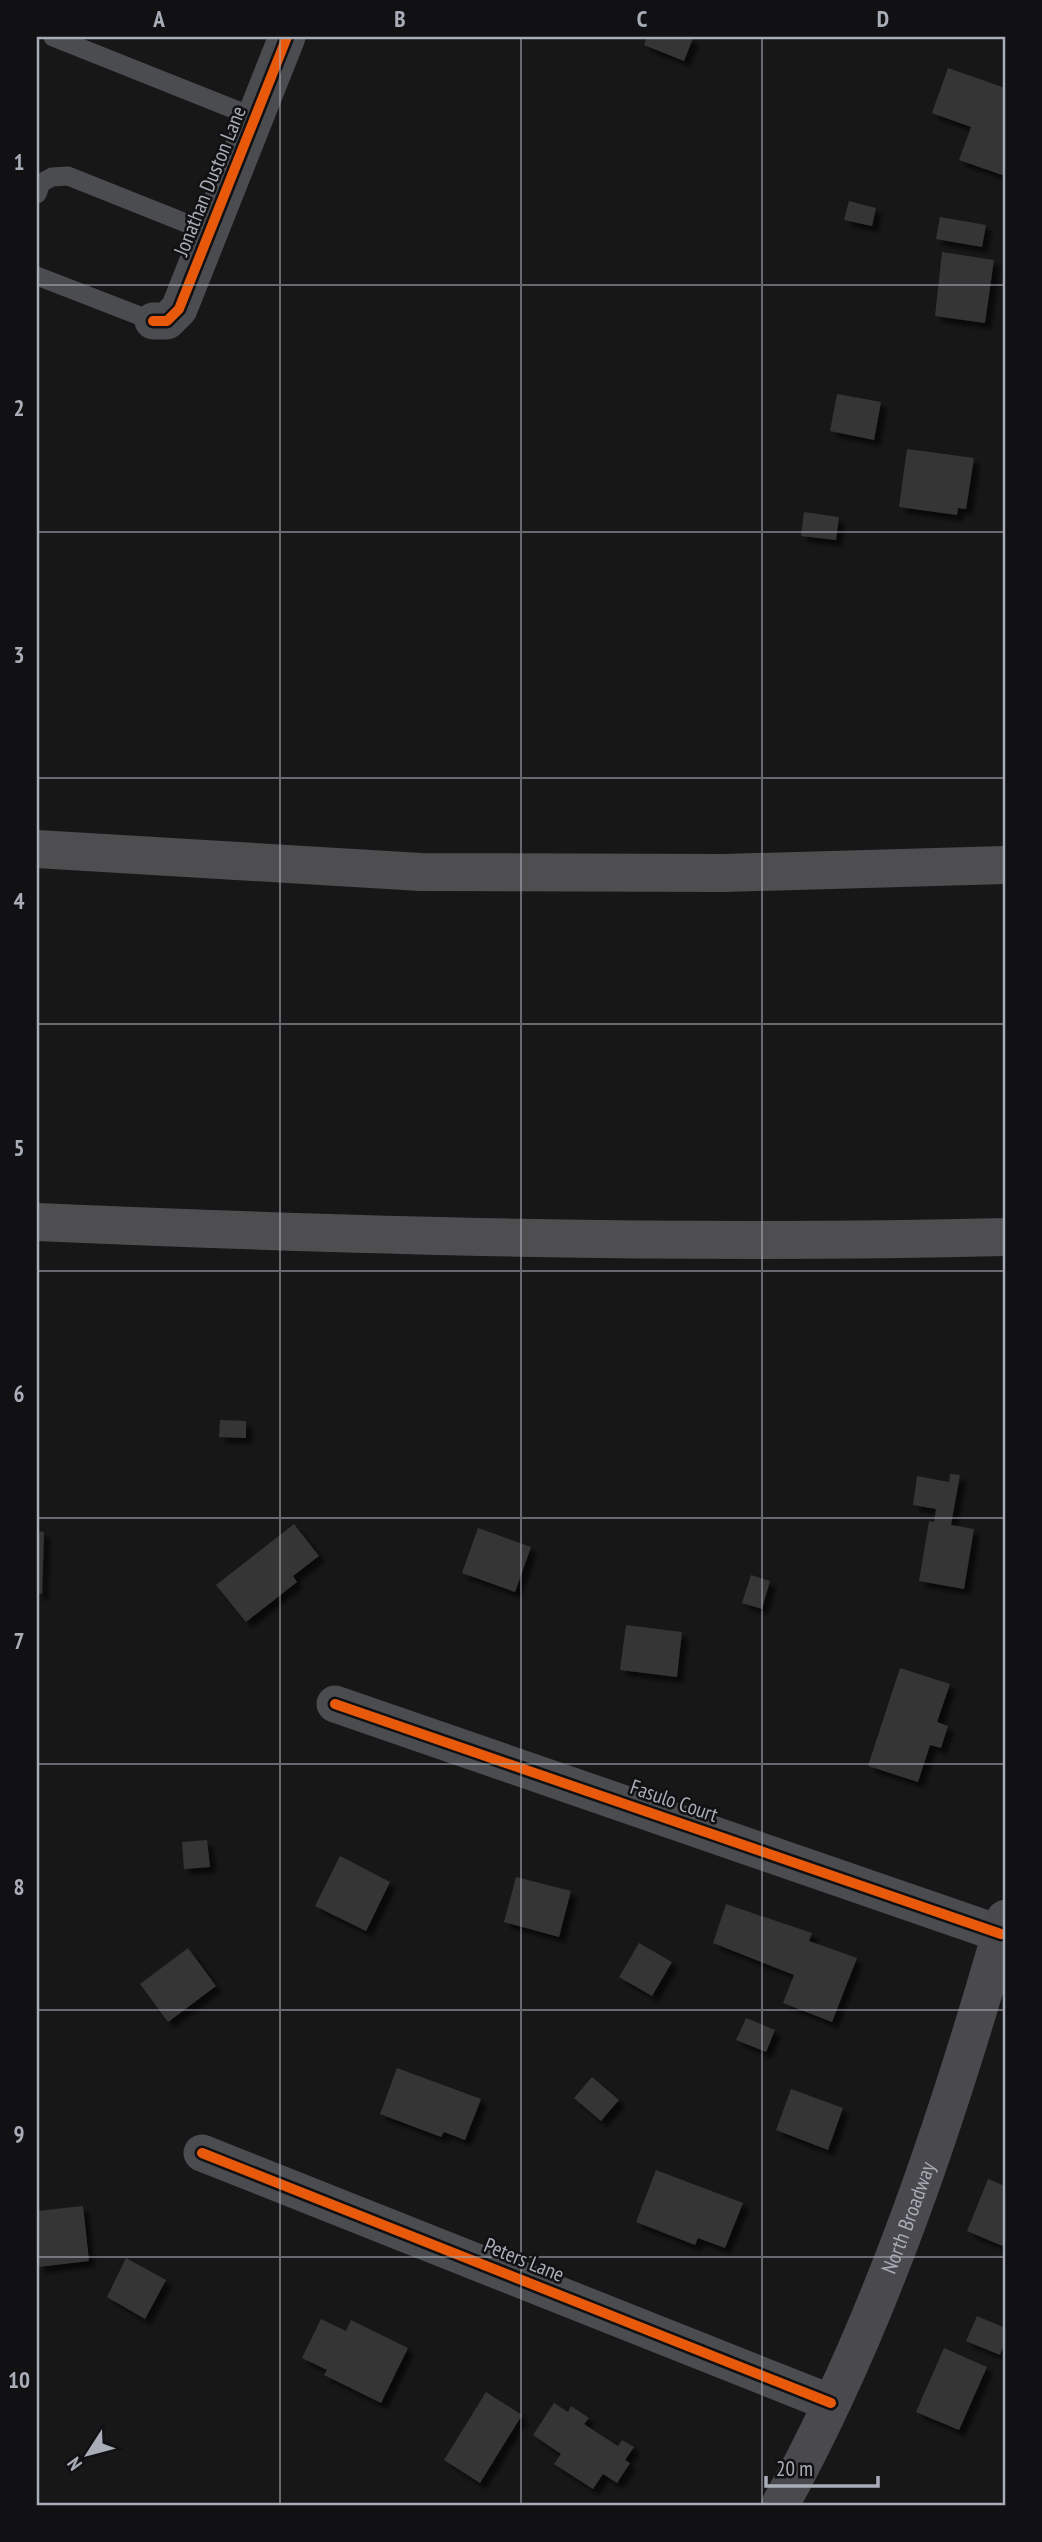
<svg xmlns="http://www.w3.org/2000/svg" width="1042" height="2542" font-family="'PT Sans Narrow',sans-serif">
<style>
.building{fill:#353536;filter:url(#shadow)}
.lines{fill:none;stroke-linecap:round;stroke-linejoin:round}
.lane{stroke:#4b4c50;stroke-width:19}
.street{stroke:#4b4c50;stroke-width:37}
.secondary{stroke:#4a4a4e;stroke-width:38}
.highway{stroke:#4e4e51;stroke-width:38}
.cycleway-casing{stroke:#111113;stroke-width:15}
.cycleway{stroke:#e8590c;stroke-width:10}
.grid{fill:none;stroke:#a8adb8;stroke-width:2;stroke-opacity:0.55}
.labels{text-anchor:middle;stroke-width:5;stroke-linejoin:round;paint-order:stroke}
.street-label{font-size:21px;fill:#a8adb8;stroke:#111113}
.neatline{fill:none;stroke:#a8adb8;stroke-width:2.5}
.grid-label{font-size:23px;text-anchor:middle;font-weight:bold;fill:#a8adb8}
</style>
<defs>
<filter id="shadow"><feDropShadow dx="6" dy="6" stdDeviation="2" flood-color="#0009"/></filter>
</defs>
<rect width="100%" height="100%" fill="#171717"/>
<g class="building">
<polygon points="647,37 690,37 693,38 684,61 644,45"/>
<polygon points="948,68 1005,88 1005,176 959,160 971,127 932,113"/>
<polygon points="849,201 876,208 872,226 844,220"/>
<polygon points="940,217 986,225 982,247 936,239"/>
<polygon points="942,252 994,260 985,323 935,316"/>
<polygon points="837,394 881,402 874,440 830,431"/>
<polygon points="907,449 974,458 966,509 958,508 957,515 899,507"/>
<polygon points="804,512 839,517 836,540 801,536"/>
<polygon points="220,1420 246,1421 246,1438 219,1437"/>
<polygon points="950,1474 960,1475 951,1525 974,1529 964,1589 919,1581 929,1521 934,1522 936,1509 913,1505 917,1476 949,1482"/>
<polygon points="294,1524 319,1556 293,1576 297,1582 246,1622 216,1585"/>
<polygon points="478,1528 531,1547 515,1592 462,1573"/>
<polygon points="37,1531 44,1532 42,1594 37,1593"/>
<polygon points="751,1575 770,1581 762,1609 742,1603"/>
<polygon points="626,1625 682,1632 677,1677 620,1670"/>
<polygon points="900,1668 950,1684 937,1722 948,1726 941,1748 930,1745 918,1782 868,1766"/>
<polygon points="207,1840 210,1867 184,1869 182,1842"/>
<polygon points="340,1856 390,1882 366,1931 315,1906"/>
<polygon points="516,1877 571,1891 559,1937 504,1922"/>
<polygon points="726,1904 812,1933 809,1941 857,1958 832,2022 783,2003 794,1975 713,1943"/>
<polygon points="639,1943 672,1962 652,1996 619,1977"/>
<polygon points="188,1948 216,1986 168,2022 140,1984"/>
<polygon points="746,2018 775,2030 766,2052 736,2040"/>
<polygon points="397,2068 481,2099 465,2140 444,2132 441,2137 380,2114"/>
<polygon points="592,2077 619,2100 601,2121 574,2098"/>
<polygon points="791,2089 843,2108 828,2150 776,2130"/>
<polygon points="656,2170 743,2203 725,2248 698,2238 695,2245 636,2222"/>
<polygon points="988,2179 1005,2186 1005,2247 967,2231"/>
<polygon points="83,2206 89,2261 38,2267 37,2211"/>
<polygon points="126,2258 166,2280 145,2319 107,2297"/>
<polygon points="977,2316 1005,2328 1005,2342 1000,2355 966,2341"/>
<polygon points="321,2319 346,2331 351,2320 408,2348 381,2403 324,2375 327,2370 302,2358"/>
<polygon points="944,2348 987,2367 959,2430 916,2412"/>
<polygon points="486,2392 522,2415 480,2483 444,2460"/>
<polygon points="554,2403 568,2412 571,2406 589,2418 584,2424 618,2446 622,2440 634,2447 625,2460 630,2463 617,2483 603,2474 593,2489 554,2464 561,2454 533,2435"/>
</g>
<g class="lines">
<g class="lane">
<polyline points="53,37 256,118"/>
<polyline points="37,194 41,183 52,177 68,176 211,233"/>
<polyline points="37,276 153,321"/>
</g>
<g class="street">
<polyline points="153,321 167,321 179,309 287,37"/>
<polyline points="335,1704 1001,1934"/>
<polyline points="202,2153 831,2403"/>
</g>
<path class="secondary" id="s1" d="M780 2505C879 2327 949 2115 1005 1919"/>
<g class="highway">
<polyline points="37,849 421,872 724,873 1005,865"/>
<path d="M37 1222C359 1236 682 1245 1005 1237"/>
</g>
<defs>
<g id="cycleway">
<polyline points="153,321 167,321 179,309 287,37"/>
<polyline points="335,1704 1001,1934"/>
<polyline points="202,2153 831,2403"/>
</g>
</defs>
<use href="#cycleway" class="cycleway-casing"/>
<use href="#cycleway" class="cycleway"/>
</g>
<path class="grid" d="M280 37V2505M521 37V2505M762 37V2505M37 285H1005M37 532H1005M37 778H1005M37 1024H1005M37 1271H1005M37 1518H1005M37 1764H1005M37 2010H1005M37 2257H1005"/>
<g class="labels">
<g class="street-label">
<text transform="translate(210 181) rotate(-68)" y="7">Jonathan Duston Lane</text>
<text transform="translate(674 1801) rotate(19)" y="7">Fasulo Court</text>
<text dy="7" stroke="none"><textPath href="#s1" startOffset="315">North Broadway</textPath></text>
<text transform="translate(524 2260) rotate(22)" y="7">Peters Lane</text>
</g>
</g>
<rect width="1042" height="2542" fill="none" stroke="#111113" stroke-width="77"/>
<g transform="translate(88 2454) rotate(234)" stroke="#111113" stroke-width="5" paint-order="stroke">
<path d="M0-5L12 26L0 18L-12 26Z" fill="#a8adb8"/>
<text y="-10" font-size="19" font-weight="bold" text-anchor="middle" fill="#a8adb8">N</text>
</g>
<path d="M766 2476v10h112v-10" fill="none" stroke="#a8adb8" stroke-width="3.5"/>
<text x="776" y="2476" font-size="21" fill="#a8adb8" stroke="#111113" stroke-width="5" paint-order="stroke">20 m</text>
<rect x="38" y="38" width="966" height="2466" class="neatline"/>
<g class="grid-label">
<text x="159" y="27">A</text>
<text x="400" y="27">B</text>
<text x="642" y="27">C</text>
<text x="883" y="27">D</text>
<text x="19" y="170">1</text>
<text x="19" y="416">2</text>
<text x="19" y="663">3</text>
<text x="19" y="909">4</text>
<text x="19" y="1156">5</text>
<text x="19" y="1402">6</text>
<text x="19" y="1649">7</text>
<text x="19" y="1895">8</text>
<text x="19" y="2142">9</text>
<text x="19" y="2388">10</text>
</g>
</svg>
